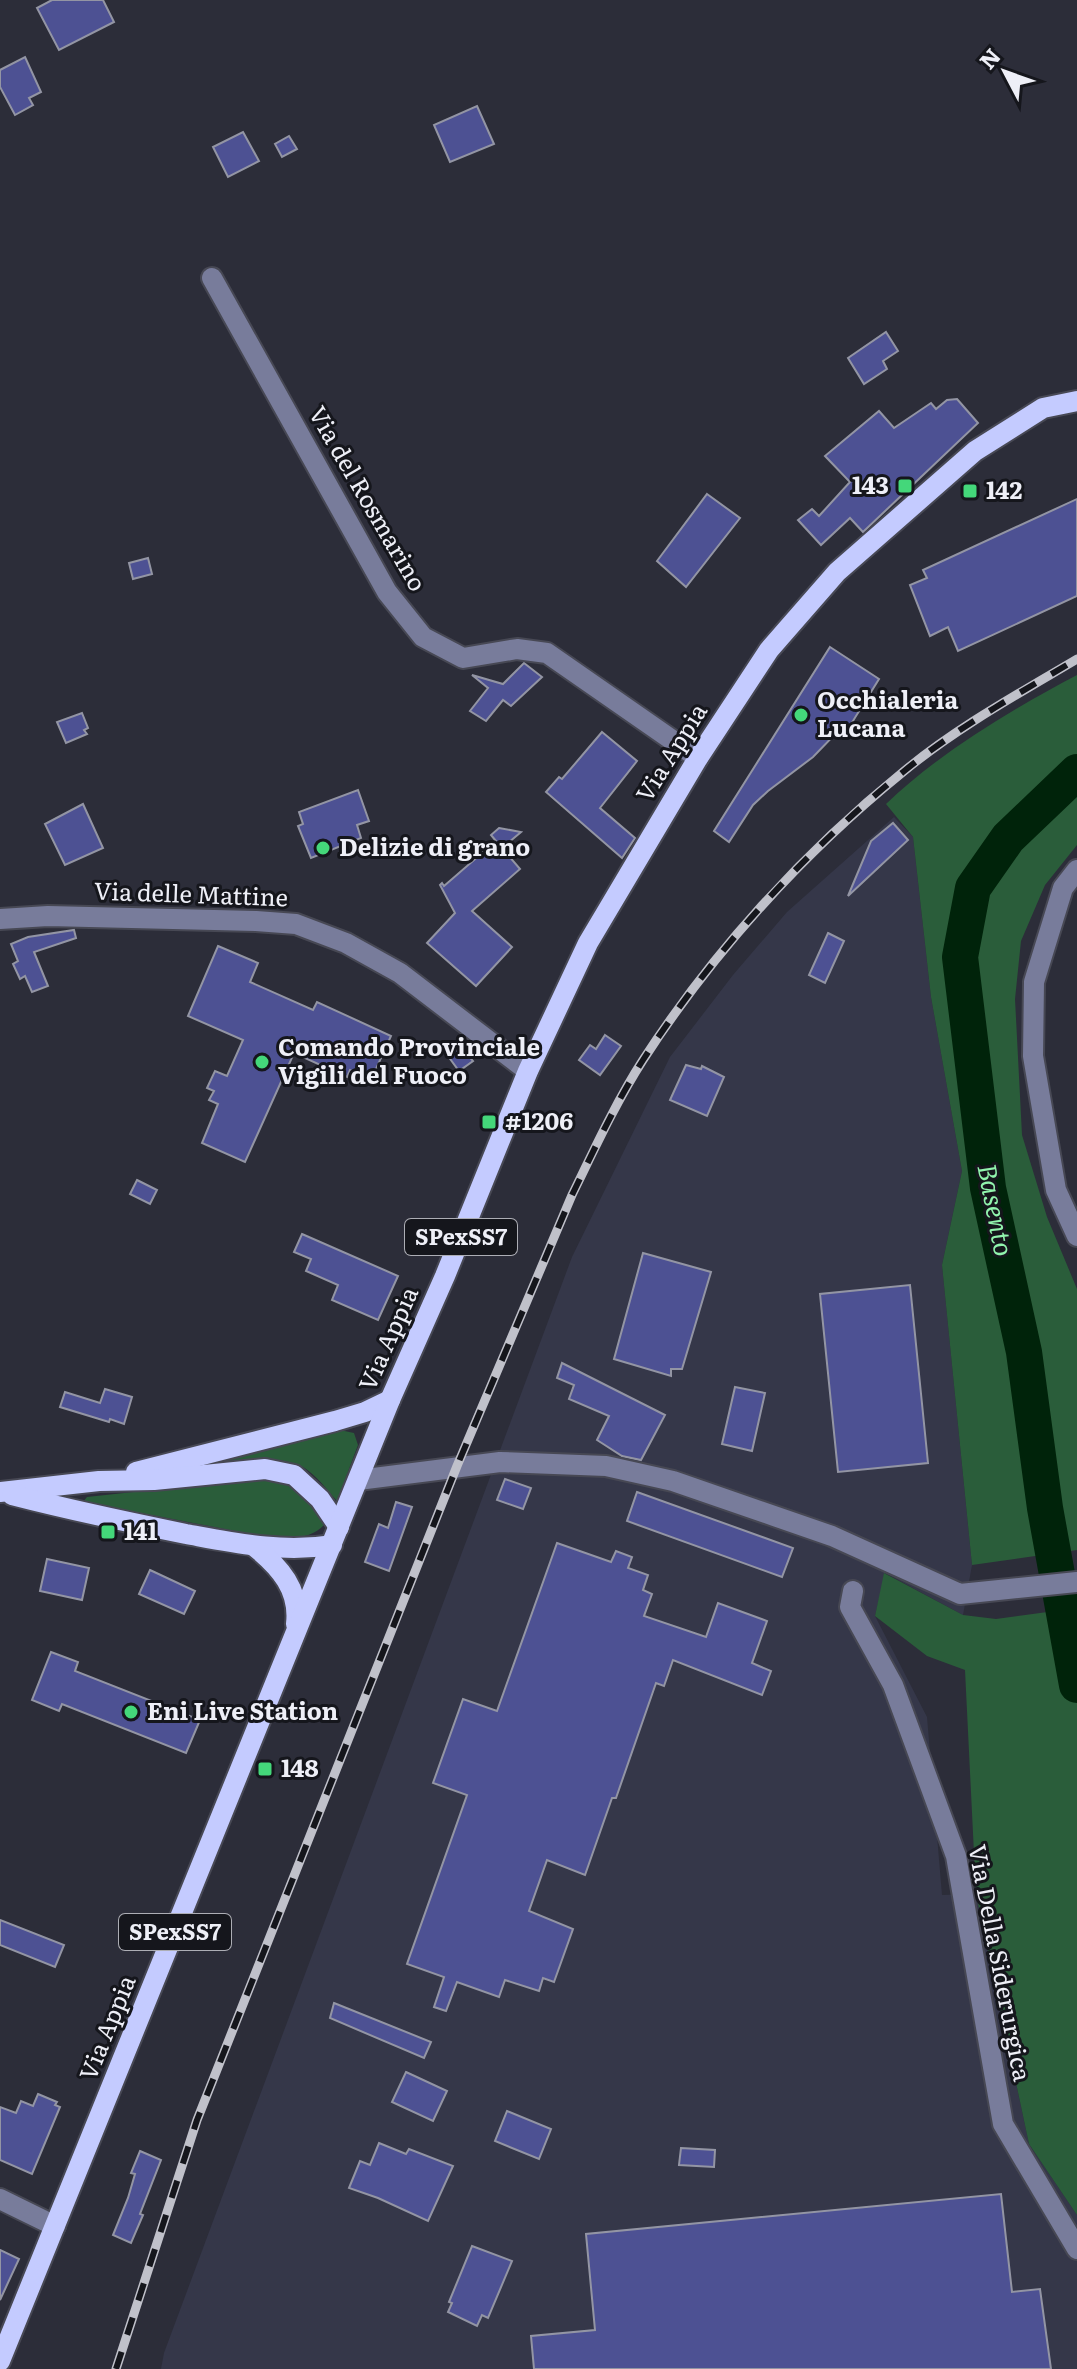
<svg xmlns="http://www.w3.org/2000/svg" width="1077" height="2369" font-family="Literata,serif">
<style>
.built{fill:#353749}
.green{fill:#2a5d3a}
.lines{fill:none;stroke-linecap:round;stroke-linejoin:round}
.river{stroke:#00230a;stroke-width:36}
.building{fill:#4d5193;stroke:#9395a4;stroke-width:2}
.minor-casing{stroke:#474854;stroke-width:24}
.major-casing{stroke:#474854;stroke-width:24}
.minor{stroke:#787c9b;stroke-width:20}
.major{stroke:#c4cbff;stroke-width:20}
.rail-casing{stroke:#c0c1ca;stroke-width:9}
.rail{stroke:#15161c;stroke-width:6;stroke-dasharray:18;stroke-linecap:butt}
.poi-dot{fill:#44d77a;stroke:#15161c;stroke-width:3}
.labels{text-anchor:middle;stroke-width:6;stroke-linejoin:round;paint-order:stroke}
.shield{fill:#15161c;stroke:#adaeb5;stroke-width:2}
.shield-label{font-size:22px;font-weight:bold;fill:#eeeff7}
.poi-label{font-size:24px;font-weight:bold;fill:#eeeff7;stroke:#15161c;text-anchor:start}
.street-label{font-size:24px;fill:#eeeff7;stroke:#15161c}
.water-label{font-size:26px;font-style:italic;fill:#91f4ad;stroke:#15161c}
</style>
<rect width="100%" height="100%" fill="#2c2d39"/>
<polygon class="built" points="894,817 913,837 931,997 962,1171 942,1265 972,1565 963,1615 885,1573 875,1616 927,1717 942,1895 976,1894 1029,2144 1077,2215 1077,2369 161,2369 164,2353 572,1257 670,1057 733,975 787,912"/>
<g class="green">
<path d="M1077 675V845L1045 885 1021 941 1015 999 1022 1135 1047 1217 1077 1289V1550L972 1565 942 1265 962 1171 931 997 913 837 886 804C940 752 1011 710 1077 675Z"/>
<path d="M335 1429 354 1433 358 1445 337 1501C326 1489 316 1474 301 1466 268 1451 213 1464 178 1467Z"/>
<path d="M273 1477C292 1483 322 1504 324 1525 312 1538 294 1538 277 1539L83 1502 87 1497Z"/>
<polygon points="884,1573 963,1615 996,1619 1077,1608 1077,2215 1029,2144 976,1894 965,1670 927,1656 875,1616"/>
</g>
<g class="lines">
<polyline class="river" points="1077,772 1008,838 973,888 960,957 988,1188 1024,1352 1045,1508 1077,1685"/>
</g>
<g class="building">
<polygon points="52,0 103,0 114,22 59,50 37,8"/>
<polygon points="25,57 41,92 29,98 33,105 15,115 0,87 0,70"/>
<polygon points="477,106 494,144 450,162 434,125"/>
<polygon points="243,132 259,161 228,177 213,147"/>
<polygon points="289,136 297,149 282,157 275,144"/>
<polygon points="886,332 898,351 883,361 887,369 864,384 848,358"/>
<polygon points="957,399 978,423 863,532 850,518 821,545 798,520 812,509 819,516 850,482 825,456 879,411 894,428 931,403 936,409 947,400"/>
<polygon points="707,494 740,518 686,587 657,561"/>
<polygon points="1077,499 1077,596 958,651 948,627 930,636 910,585 927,578 923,570"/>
<polygon points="148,558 152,574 133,579 129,563"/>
<polygon points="830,647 879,679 848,729 843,726 813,757 768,791 753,805 729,842 714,831"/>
<polygon points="524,663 542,677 511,706 503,700 486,721 470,711 488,688 472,675 503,684"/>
<polygon points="82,713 88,728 84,730 87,734 66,743 57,722"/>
<polygon points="602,732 637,761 600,808 635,838 622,858 546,792 559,777 562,779"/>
<polygon points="358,790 369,821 357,825 361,838 311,858 298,826 303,824 299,812"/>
<polygon points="83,804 103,848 65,865 45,824"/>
<polygon points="893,823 908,840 848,896 871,841"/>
<polygon points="499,828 521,832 502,848 520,869 472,911 512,947 476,986 427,943 455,913 440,885 442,883 444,886 496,841 491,835"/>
<polygon points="74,930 76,938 34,952 48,986 32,992 25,976 20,979 13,964 18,961 11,944 28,937"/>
<polygon points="828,933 844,941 825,983 809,975"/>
<polygon points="218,946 258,963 250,982 313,1010 317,1002 391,1036 371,1080 350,1070 347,1077 294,1053 245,1162 202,1143 218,1104 209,1100 214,1091 207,1088 215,1071 227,1076 243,1040 188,1016"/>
<polygon points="605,1035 621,1046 600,1075 579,1060 590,1045 596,1049"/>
<polygon points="461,1047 473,1061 459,1071 448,1056"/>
<polygon points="686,1065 701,1069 702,1066 724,1077 707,1116 670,1100"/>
<polygon points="137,1180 157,1190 150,1204 130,1194"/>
<polygon points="302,1234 398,1276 378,1320 332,1300 338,1285 306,1271 311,1259 294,1252"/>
<polygon points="643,1253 711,1272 682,1369 671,1369 671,1376 614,1359"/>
<polygon points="910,1285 928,1463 838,1472 820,1294"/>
<polygon points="562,1363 665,1415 641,1460 622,1456 597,1440 609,1416 569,1399 574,1385 557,1378"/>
<polygon points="735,1387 765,1393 752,1451 722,1444"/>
<polygon points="105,1389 132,1397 124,1424 110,1419 109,1422 60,1407 65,1392 100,1403"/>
<polygon points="505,1479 531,1488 523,1509 497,1500"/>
<polygon points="637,1492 793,1548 782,1577 627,1521"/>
<polygon points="396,1502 412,1507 389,1571 365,1562 379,1524 388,1528"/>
<polygon points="557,1543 611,1562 616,1551 632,1557 628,1568 648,1575 643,1590 652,1594 644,1616 706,1637 718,1603 767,1621 752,1663 771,1671 762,1695 673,1660 664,1686 656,1683 616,1798 612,1798 585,1875 547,1860 529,1911 573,1929 554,1982 543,1978 539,1991 505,1980 499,1997 457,1982 446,2011 434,2007 444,1977 407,1964 467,1795 433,1783 463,1699 497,1711"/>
<polygon points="47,1559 89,1568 82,1600 40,1591"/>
<polygon points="150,1570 195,1591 184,1614 139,1594"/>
<polygon points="51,1652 78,1662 75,1671 200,1720 186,1753 62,1704 59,1711 32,1700"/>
<polygon points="0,1920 64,1945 55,1967 0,1945"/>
<polygon points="334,2003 431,2042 424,2058 330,2018"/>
<polygon points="406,2072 447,2091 433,2121 392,2102"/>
<polygon points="38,2094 57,2102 55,2105 60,2107 32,2174 0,2160 0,2107 16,2113 21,2101 33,2106"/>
<polygon points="507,2111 551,2129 539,2159 495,2141"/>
<polygon points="379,2143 406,2154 409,2149 453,2166 428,2221 378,2198 349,2188 360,2161 370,2165"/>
<polygon points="681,2148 715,2150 714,2167 679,2165"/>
<polygon points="140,2151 161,2160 140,2214 143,2215 131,2243 113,2235 128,2198 135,2174 131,2173"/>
<polygon points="1001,2194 1012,2292 1040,2289 1051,2369 534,2369 531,2336 595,2330 586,2234"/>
<polygon points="472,2246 512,2261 488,2318 482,2315 477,2326 448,2312 452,2303 449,2302"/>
<polygon points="0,2250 19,2259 0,2300"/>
</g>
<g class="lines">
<defs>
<g id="minor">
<polyline points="212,278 387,592 423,637 463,658 517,649 547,653 698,758"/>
<polyline points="1077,870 1063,888 1034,982 1033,1056 1056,1190 1077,1236"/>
<polyline points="0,919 48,916 256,921 296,924 346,943 400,973 528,1071"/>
<polyline points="358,1480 500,1462 606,1466 673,1481 832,1536 960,1594 1077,1582"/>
<polyline points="853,1591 850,1607 893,1685 956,1856 1003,2124 1077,2249"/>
<polyline points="0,2199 55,2226"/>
</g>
<g id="major">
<polyline points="136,1472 335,1421 365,1412 390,1400"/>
<polyline points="0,1492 99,1481 154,1480 265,1469 294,1475 320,1499 339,1527"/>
<path d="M12 1495C70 1510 127 1522 186 1534 236 1543 282 1553 332 1545"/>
<path d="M255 1547C280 1567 300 1590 296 1624"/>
<polyline points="0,2361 390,1400 445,1276 528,1071 588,943 698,758 769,650 837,572 975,451 1043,408 1077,401"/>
</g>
</defs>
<use href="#minor" class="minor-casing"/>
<use href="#major" class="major-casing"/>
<use href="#minor" class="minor"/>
<use href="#major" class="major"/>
<defs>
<path id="rail" d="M116 2369 197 2120 457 1466 572 1195C594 1150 616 1102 643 1060 713 952 803 853 903 772 956 728 1018 694 1077 659"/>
</defs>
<use href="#rail" class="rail-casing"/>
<use href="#rail" class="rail"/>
</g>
<g class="poi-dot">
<rect x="897" y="478" width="16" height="16" rx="4"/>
<rect x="962" y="483" width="16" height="16" rx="4"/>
<circle cx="801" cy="715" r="8"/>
<circle cx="323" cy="848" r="8"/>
<circle cx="262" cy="1062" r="8"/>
<rect x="481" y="1114" width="16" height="16" rx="4"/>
<rect x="100" y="1524" width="16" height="16" rx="4"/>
<circle cx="131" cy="1712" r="8"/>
<rect x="257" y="1761" width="16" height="16" rx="4"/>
</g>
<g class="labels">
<g class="shield">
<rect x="405" y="1219" width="112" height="36" rx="6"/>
<rect x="119" y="1914" width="112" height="36" rx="6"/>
</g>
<g class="shield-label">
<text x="461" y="1245">SPexSS7</text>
<text x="175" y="1940">SPexSS7</text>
</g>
<g class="poi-label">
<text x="889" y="494" text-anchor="end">143</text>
<text x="986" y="499">142</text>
<text x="817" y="709">Occhialeria<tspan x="817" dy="28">Lucana</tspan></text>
<text x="339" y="856">Delizie di grano</text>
<text x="278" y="1056">Comando Provinciale<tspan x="278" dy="28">Vigili del Fuoco</tspan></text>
<text x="505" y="1130">#1206</text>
<text x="124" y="1540">141</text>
<text x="147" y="1720">Eni Live Station</text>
<text x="281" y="1777">148</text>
</g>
<g class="street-label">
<text transform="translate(367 499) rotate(60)" y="8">Via del Rosmarino</text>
<text transform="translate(672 753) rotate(-58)" y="8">Via Appia</text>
<text transform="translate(191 895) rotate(2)" y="8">Via delle Mattine</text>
<text transform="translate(389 1339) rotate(-66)" y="8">Via Appia</text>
<text transform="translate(999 1963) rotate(79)" y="8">Via Della Siderurgica</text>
<text transform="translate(108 2028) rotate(-68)" y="8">Via Appia</text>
</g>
<g class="water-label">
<text transform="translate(995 1210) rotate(79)" y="9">Basento</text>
</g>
</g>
<g transform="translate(1005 72) rotate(311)" stroke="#15161c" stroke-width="6" paint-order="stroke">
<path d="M0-6L14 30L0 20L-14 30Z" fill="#eeeff7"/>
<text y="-12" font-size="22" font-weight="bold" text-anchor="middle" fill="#eeeff7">N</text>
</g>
</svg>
